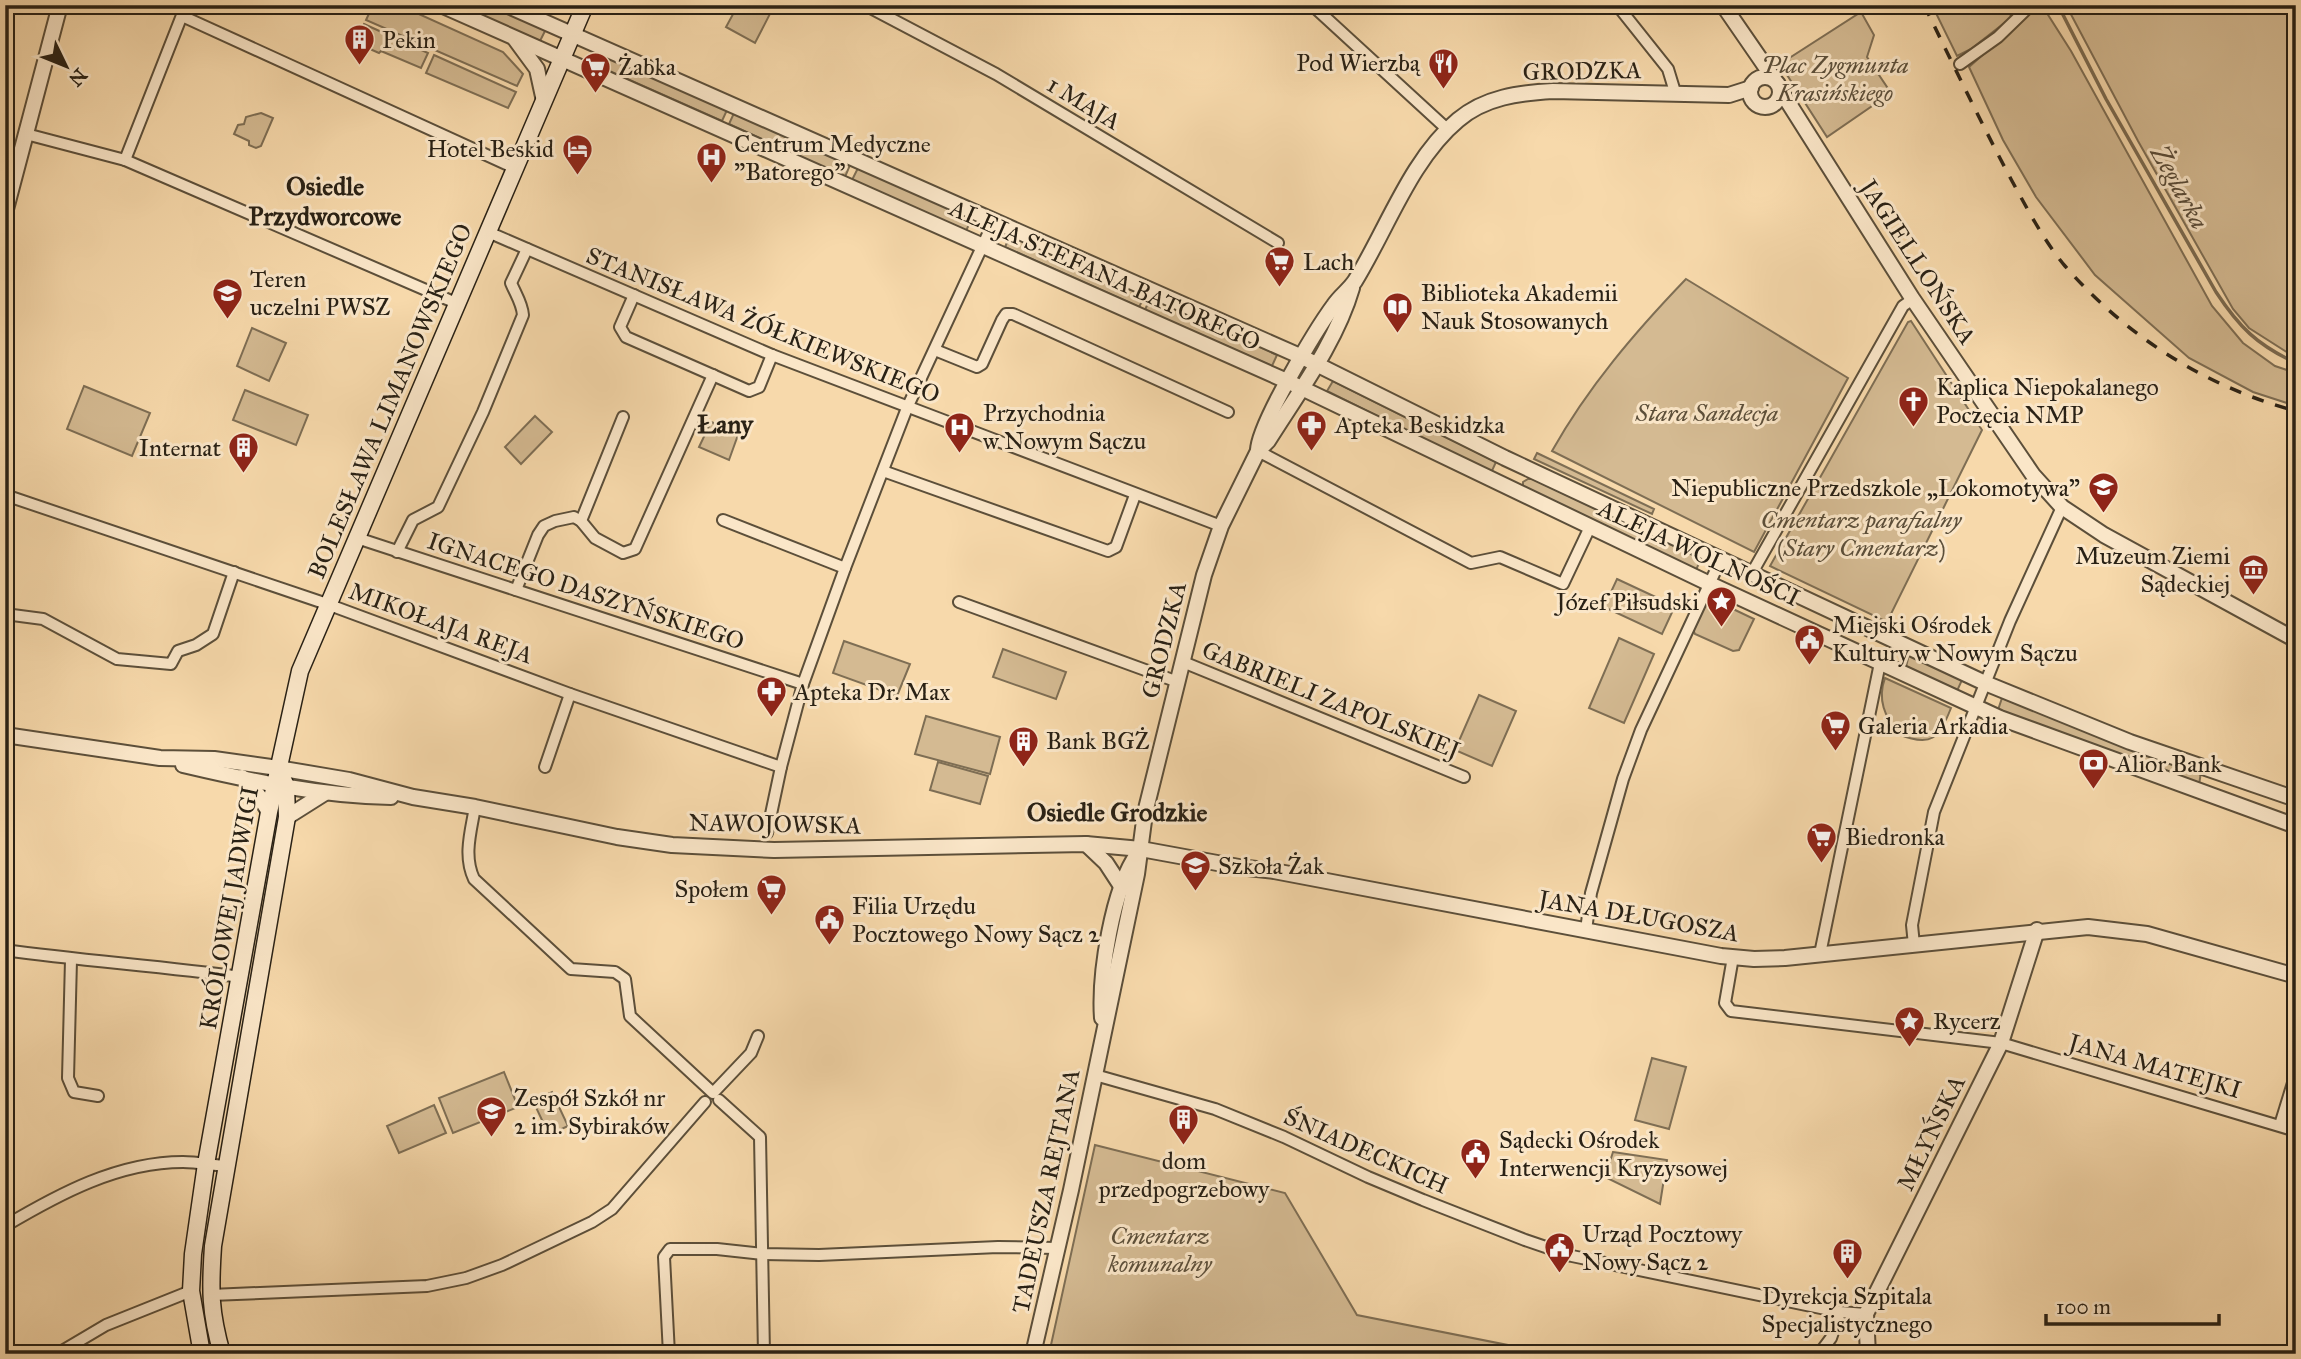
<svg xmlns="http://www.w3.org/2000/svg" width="2301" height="1359" font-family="'IM FELL Great Primer',serif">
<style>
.green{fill:#d4ba92;stroke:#7e6e54;stroke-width:2}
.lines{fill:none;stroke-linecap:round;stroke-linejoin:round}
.stream{stroke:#7b6a50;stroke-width:3.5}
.minor-casing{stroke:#5c4f3a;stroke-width:14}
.tertiary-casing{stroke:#5c4f3a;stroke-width:18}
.secondary-casing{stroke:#292115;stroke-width:19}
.minor{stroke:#fae6c8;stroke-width:10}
.tertiary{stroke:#fae6c8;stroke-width:14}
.secondary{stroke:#fae6c8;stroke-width:16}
.rail{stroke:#292115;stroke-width:3.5;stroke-dasharray:12 12;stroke-linecap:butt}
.labels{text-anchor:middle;stroke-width:6;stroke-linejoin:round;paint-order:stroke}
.poi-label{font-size:24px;fill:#292115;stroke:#fae6c8;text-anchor:start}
.park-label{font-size:24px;font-style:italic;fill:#5c4f3a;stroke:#fae6c8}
.street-label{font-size:24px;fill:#292115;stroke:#fae6c8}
.neighbourhood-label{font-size:26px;font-weight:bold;fill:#292115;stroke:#fae6c8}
.water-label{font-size:26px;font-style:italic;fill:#594b38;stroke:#fae6c8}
</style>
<rect width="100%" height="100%" fill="#f7d9ab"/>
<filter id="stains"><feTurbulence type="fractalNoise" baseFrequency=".00286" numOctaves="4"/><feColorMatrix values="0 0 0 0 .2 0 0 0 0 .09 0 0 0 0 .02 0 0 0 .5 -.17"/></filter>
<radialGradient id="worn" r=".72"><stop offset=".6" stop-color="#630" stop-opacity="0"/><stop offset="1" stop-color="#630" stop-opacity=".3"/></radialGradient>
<g class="green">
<polygon points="373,5 399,5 503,52 523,74 517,86 366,20"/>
<polygon points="458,5 490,5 546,29 540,41"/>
<polygon points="738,5 774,6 755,43 726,27"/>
<polygon points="1932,5 2007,5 2005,8 2012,17 1971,49 1957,56"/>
<polygon points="2066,5 2296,5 2296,143 2288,150 2296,164 2296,358 2249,328 2233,309 2138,141"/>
<polygon points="2038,6 2043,7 2071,51 2212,306 2243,343 2275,366 2296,373 2296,406 2253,392 2189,358 2095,275 2036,197 2003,140 1969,67"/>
<polygon points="1861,12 1874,35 1867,57 1891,93 1827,137 1780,64"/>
<polygon points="364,24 428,53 421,68 381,51 379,53 356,43"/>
<polygon points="594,51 727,110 722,121 589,62"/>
<polygon points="434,55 516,92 508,108 426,73"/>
<polygon points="261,113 273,118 261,146 256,148 249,145 249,141 234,134 238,125 244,124 246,117"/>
<polygon points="734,113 850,165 845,177 729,124"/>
<polygon points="858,168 972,218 966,231 852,180"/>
<polygon points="1010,236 1145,296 1139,307 1005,247"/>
<path d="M1686 279 1848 378 1754 552 1552 451C1588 387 1635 332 1686 279Z"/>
<polygon points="1150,298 1277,355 1272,366 1145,310"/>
<polygon points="1911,321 1982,430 1887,622 1770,566 1908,322"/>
<polygon points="252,328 286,343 269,381 237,366"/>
<polygon points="1333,381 1496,462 1491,473 1327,391"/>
<polygon points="84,386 150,413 132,456 67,429"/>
<polygon points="245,390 308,415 296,445 233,420"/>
<polygon points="535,416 552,432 521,464 505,447"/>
<polygon points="711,422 739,432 729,460 699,447"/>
<polygon points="1537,453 1654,509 1652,514 1534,459"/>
<polygon points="1528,479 1533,479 1701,559 1696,570 1523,487 1523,482"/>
<polygon points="1617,579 1675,606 1662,634 1604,607"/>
<polygon points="1708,597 1754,619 1739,650 1733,651 1695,634 1693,629"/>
<polygon points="1619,638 1654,654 1624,723 1589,708"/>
<polygon points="844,641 910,664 897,696 833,673"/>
<polygon points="1003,649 1066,672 1056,699 993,677"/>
<polygon points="1909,654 1962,680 1957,691 1906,667"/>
<path d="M1885 678 1951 708C1939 738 1932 748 1898 734 1885 716 1877 700 1885 678Z"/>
<polygon points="1479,695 1516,711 1492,766 1455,750"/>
<polygon points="2002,698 2097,735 2201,772 2199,785 1998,710"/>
<polygon points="926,716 1000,737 990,774 915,754"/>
<polygon points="938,762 988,776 980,804 930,790"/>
<polygon points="1652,1058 1686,1067 1669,1129 1635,1120"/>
<polygon points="504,1072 518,1107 453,1133 439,1098"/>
<polygon points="552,1092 568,1126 549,1135 533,1101"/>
<polygon points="434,1105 446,1133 399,1153 387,1126"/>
<polygon points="1095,1145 1285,1193 1357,1315 1553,1354 1049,1354"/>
<polygon points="1613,1152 1667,1160 1660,1204 1605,1177"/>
</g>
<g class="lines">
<path class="stream" d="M2058 5 2106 99 2216 292C2239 327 2257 345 2296 363"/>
<defs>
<g id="minor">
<polyline points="865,5 996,74 1278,243"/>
<polyline points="1312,5 1447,129"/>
<polyline points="1617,5 1668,69 1675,92"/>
<polyline points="182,16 515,168"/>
<polyline points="1960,64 1998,37 2031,5"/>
<polyline points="26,134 125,160 456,303"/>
<polyline points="125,160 186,5"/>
<polyline points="488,232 772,355 1221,526"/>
<polyline points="634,295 620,327 626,337 749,391 759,387 772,355"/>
<polyline points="935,350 977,367 982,364 1002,320 1006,314 1013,314 1228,412"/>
<polyline points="1258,451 1471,563 1500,557 1563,584 1590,527"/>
<polyline points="883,471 1108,551 1116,547 1135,495"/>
<polyline points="5,495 327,604 570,694 781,767"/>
<polyline points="723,520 845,568"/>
<polyline points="581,521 623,417"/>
<polyline points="357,538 803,684"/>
<path d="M397 552 413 520 438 507 483 412 523 315C522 303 516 295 511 283L527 249"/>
<polyline points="1752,573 1903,306 1913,299"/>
<polyline points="516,590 538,535 544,526 555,521 574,517 581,521 595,538 623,553 635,549 713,375"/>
<polyline points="959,602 1178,682"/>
<polyline points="5,614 43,619 117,659 171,664 178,651 196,645 213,634 234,572"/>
<polyline points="1183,662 1464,777"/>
<polyline points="545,767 570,694"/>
<path d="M475 807C471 831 463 856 474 879L571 969 615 972 625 979 630 1016 713 1093 751 1053 758 1036"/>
<polyline points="767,833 781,767 803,684 845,568 907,408 994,221"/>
<polyline points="1586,930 1591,893 1623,779 1641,730 1721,559"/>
<polyline points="1914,945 1912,925 1934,812 2010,621 2062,507"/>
<path d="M5 950C83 961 162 966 240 977"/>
<polyline points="1820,954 1880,663"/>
<polyline points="1733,957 1725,1003 1731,1011 2001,1043 2296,1131"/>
<polyline points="71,960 68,1078 74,1092 98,1096"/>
<polyline points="1095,1075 1215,1109 1284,1137 1368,1177 1423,1200 1525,1240 1572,1256 1840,1312 1866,1314"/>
<polyline points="719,1100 760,1137 764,1354"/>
<polyline points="2280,1125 2296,1073"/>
<path d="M5 1226C59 1194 118 1162 183 1162 197 1162 212 1165 227 1166"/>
<polyline points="211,1295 427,1286 466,1278 502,1265 592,1222 612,1209 705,1102"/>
<polyline points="57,1354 106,1325 191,1291"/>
<polyline points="669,1354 664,1257 670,1249 717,1249 763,1254 819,1255 998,1247 1057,1248"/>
<polyline points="1819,1354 1831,1338 1840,1312"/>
</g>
<g id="tertiary">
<polyline points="441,5 1289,382 1710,584 2000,718 2296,826"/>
<polyline points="506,5 1302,357 1505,458 1985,683 2130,742 2296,799"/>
<polyline points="1723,5 1774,79"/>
<polyline points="515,39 537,69 544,101"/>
<circle cx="1765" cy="92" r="15"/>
<polyline points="1781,91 1912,298 2033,475 2062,507 2104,535 2296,640"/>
<polyline points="5,213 60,5"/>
<path d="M1258 451 1268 441C1298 393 1336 343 1352 288"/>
<polyline points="5,735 160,758 214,759 278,768 349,780 413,797 475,807 617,837 672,845 774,850 1086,844 1141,849 1239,867 1274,871 1721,956 1754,959 1785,958 2088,927 2147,934 2296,976"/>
<path d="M183 765C251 781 321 796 391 797"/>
<polyline points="242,777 259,796 269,812"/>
<polyline points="287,817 325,793"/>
<polyline points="1086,844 1106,863 1121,886"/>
<path d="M1102 1018C1099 975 1112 889 1138 853"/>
<path d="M1033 1354 1071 1190 1137 874 1145 813 1204 575 1221 526 1258 451C1257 427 1317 328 1334 305 1340 296 1349 290 1355 281 1387 229 1411 159 1458 120 1485 97 1519 93 1553 91L1729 95 1751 88"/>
<polyline points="1868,1354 1866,1314 2001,1043 2037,930"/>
</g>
<g id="secondary">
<polyline points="202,1354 191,1291 193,1254 206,1164 269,812 300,671 585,5"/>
<path d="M222 1354C210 1312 210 1290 213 1246L287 817 286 786 278 768"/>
</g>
</defs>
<use href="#minor" class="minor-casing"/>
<use href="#tertiary" class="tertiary-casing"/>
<use href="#secondary" class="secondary-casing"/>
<use href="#minor" class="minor"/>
<use href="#tertiary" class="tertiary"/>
<use href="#secondary" class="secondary"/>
<path class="rail" d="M1924 5C1953 64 1981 123 2012 181 2028 210 2044 241 2065 266 2127 337 2206 387 2296 411"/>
</g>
<defs>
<symbol id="building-pin" viewBox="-11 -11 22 30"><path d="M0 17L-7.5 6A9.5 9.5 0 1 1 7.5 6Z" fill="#8f2418" stroke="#fae6c8"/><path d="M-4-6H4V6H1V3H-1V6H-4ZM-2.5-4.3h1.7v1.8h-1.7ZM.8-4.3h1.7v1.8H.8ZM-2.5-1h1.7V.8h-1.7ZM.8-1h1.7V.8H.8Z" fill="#fff"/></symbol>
<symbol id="restaurant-pin" viewBox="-11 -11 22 30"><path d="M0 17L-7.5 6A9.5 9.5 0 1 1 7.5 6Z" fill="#8f2418" stroke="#fae6c8"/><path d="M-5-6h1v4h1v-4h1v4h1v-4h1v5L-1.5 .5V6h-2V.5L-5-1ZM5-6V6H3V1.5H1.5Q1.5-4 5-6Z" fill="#fff"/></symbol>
<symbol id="supermarket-pin" viewBox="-11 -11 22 30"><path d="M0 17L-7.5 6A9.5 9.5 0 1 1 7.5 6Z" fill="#8f2418" stroke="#fae6c8"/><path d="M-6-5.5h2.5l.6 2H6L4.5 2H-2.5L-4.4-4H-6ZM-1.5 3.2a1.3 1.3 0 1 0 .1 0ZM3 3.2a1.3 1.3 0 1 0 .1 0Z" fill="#fff"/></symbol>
<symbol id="hotel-pin" viewBox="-11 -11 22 30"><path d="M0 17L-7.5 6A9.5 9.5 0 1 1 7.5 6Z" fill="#8f2418" stroke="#fae6c8"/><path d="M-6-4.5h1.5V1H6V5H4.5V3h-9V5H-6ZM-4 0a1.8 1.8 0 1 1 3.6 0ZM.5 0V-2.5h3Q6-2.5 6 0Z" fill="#fff"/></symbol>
<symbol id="hospital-pin" viewBox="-11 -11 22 30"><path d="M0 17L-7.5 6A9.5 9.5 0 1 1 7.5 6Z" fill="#8f2418" stroke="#fae6c8"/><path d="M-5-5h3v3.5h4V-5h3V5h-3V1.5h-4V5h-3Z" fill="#fff"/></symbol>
<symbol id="university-pin" viewBox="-11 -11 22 30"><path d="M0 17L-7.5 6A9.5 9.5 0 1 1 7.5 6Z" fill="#8f2418" stroke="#fae6c8"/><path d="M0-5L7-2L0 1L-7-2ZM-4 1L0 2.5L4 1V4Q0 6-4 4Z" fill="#fff"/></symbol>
<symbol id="library-pin" viewBox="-11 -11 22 30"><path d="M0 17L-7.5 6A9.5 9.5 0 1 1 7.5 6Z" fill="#8f2418" stroke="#fae6c8"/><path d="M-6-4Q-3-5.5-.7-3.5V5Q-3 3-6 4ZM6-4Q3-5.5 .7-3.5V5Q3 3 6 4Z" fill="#fff"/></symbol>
<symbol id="church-pin" viewBox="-11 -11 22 30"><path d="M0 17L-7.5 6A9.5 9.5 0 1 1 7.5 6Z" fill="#8f2418" stroke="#fae6c8"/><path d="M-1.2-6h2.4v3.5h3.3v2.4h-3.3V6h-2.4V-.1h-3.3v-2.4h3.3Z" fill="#fff"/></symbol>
<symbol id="pharmacy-pin" viewBox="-11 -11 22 30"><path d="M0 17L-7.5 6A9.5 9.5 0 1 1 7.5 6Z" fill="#8f2418" stroke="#fae6c8"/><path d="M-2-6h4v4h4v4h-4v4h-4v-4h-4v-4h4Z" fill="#fff"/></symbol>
<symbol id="school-pin" viewBox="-11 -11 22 30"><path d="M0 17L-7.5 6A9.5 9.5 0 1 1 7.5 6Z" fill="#8f2418" stroke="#fae6c8"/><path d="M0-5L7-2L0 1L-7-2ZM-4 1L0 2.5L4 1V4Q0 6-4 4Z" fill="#fff"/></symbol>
<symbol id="museum-pin" viewBox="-11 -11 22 30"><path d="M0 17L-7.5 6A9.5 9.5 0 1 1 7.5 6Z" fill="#8f2418" stroke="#fae6c8"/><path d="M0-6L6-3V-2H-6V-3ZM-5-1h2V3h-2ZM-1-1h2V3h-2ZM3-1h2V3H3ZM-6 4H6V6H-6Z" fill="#fff"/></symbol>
<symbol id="sight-pin" viewBox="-11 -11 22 30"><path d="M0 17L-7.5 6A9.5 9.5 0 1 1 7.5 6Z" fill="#8f2418" stroke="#fae6c8"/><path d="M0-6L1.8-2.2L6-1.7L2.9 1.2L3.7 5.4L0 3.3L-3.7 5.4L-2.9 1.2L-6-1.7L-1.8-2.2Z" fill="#fff"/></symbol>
<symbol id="civic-pin" viewBox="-11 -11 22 30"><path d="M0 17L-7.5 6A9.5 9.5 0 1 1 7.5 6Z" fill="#8f2418" stroke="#fae6c8"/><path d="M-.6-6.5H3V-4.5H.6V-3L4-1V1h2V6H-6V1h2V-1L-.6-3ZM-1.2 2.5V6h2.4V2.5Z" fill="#fff"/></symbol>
<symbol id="bank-pin" viewBox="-11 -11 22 30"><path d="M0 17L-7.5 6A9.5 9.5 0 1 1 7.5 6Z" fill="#8f2418" stroke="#fae6c8"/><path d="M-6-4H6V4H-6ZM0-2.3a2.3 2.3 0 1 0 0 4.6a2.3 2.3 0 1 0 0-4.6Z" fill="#fff"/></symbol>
</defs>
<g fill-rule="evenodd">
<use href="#building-pin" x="342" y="22" width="35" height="47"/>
<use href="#restaurant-pin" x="1426" y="46" width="35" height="47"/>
<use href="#supermarket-pin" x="578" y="50" width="35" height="47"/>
<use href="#hotel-pin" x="560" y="132" width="35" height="47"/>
<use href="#hospital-pin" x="694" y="140" width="35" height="47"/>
<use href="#supermarket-pin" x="1262" y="244" width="35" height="47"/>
<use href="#university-pin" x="210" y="276" width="35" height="47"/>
<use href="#library-pin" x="1380" y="290" width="35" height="47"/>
<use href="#church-pin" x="1896" y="384" width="35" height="47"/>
<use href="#pharmacy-pin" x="1294" y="408" width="35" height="47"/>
<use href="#hospital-pin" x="942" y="410" width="35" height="47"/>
<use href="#building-pin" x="226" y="430" width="35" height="47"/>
<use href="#school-pin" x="2086" y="470" width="35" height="47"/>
<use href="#museum-pin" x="2236" y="552" width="35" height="47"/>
<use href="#sight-pin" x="1704" y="584" width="35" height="47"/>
<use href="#civic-pin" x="1792" y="622" width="35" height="47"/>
<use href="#pharmacy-pin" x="754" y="674" width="35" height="47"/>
<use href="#supermarket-pin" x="1818" y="708" width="35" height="47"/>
<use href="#building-pin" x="1006" y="724" width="35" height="47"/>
<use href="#bank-pin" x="2076" y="746" width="35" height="47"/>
<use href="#supermarket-pin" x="1804" y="820" width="35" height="47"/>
<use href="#school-pin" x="1178" y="848" width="35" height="47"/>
<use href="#supermarket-pin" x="754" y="872" width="35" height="47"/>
<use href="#civic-pin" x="812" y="902" width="35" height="47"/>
<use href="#sight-pin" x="1892" y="1004" width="35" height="47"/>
<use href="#school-pin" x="474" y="1094" width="35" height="47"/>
<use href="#building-pin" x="1166" y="1102" width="35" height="47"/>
<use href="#civic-pin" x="1458" y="1136" width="35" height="47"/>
<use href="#civic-pin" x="1542" y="1230" width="35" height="47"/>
<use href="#building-pin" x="1830" y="1236" width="35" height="47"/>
</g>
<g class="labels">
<g class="poi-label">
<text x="382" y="48">Pekin</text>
<text x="1420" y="71" text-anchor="end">Pod Wierzbą</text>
<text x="618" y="75">Żabka</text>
<text x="734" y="152">Centrum Medyczne<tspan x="734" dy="28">"Batorego"</tspan></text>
<text x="554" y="157" text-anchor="end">Hotel Beskid</text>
<text x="1303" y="270">Lach</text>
<text x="250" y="287">Teren<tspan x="250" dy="28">uczelni PWSZ</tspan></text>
<text x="1421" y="301">Biblioteka Akademii<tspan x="1421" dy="28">Nauk Stosowanych</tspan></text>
<text x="1936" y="395">Kaplica Niepokalanego<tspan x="1936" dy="28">Poczęcia NMP</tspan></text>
<text x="983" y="421">Przychodnia<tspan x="983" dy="28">w Nowym Sączu</tspan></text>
<text x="1335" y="433">Apteka Beskidzka</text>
<text x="221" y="456" text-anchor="end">Internat</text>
<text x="2080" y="496" text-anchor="end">Niepubliczne Przedszkole „Lokomotywa”</text>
<text x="2230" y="564" text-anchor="end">Muzeum Ziemi<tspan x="2230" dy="28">Sądeckiej</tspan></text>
<text x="1699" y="610" text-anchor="end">Józef Piłsudski</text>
<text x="1832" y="633">Miejski Ośrodek<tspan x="1832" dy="28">Kultury w Nowym Sączu</tspan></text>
<text x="794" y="700">Apteka Dr. Max</text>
<text x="1858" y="734">Galeria Arkadia</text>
<text x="1046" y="749">Bank BGŻ</text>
<text x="2116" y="772">Alior Bank</text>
<text x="1845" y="845">Biedronka</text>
<text x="1218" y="874">Szkoła Żak</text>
<text x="749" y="897" text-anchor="end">Społem</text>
<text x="852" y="914">Filia Urzędu<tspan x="852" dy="28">Pocztowego Nowy Sącz 2</tspan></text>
<text x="1933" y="1029">Rycerz</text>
<text x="514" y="1106">Zespół Szkół nr<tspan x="514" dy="28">2 im. Sybiraków</tspan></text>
<text x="1499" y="1148">Sądecki Ośrodek<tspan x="1499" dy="28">Interwencji Kryzysowej</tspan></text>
<text x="1184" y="1169" text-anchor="middle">dom<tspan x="1184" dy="28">przedpogrzebowy</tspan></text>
<text x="1582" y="1242">Urząd Pocztowy<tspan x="1582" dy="28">Nowy Sącz 2</tspan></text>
<text x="1847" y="1304" text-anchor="middle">Dyrekcja Szpitala<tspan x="1847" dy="28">Specjalistycznego</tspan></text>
</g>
<g class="park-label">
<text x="1835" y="73">Plac Zygmunta<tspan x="1835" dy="28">Krasińskiego</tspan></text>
<text x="1707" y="421">Stara Sandecja</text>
<text x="1861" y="528">Cmentarz parafialny<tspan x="1861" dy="28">(Stary Cmentarz)</tspan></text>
<text x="1160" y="1244">Cmentarz<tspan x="1160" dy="28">komunalny</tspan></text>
</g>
<g class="street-label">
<text transform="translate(1582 71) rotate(-1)" y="8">GRODZKA</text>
<text transform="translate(1084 103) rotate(31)" y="8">1 MAJA</text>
<text transform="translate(1918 262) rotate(57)" y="8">JAGIELLOŃSKA</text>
<text transform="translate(1105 275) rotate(24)" y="8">ALEJA STEFANA BATOREGO</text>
<text transform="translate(763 325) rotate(22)" y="8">STANISŁAWA ŻÓŁKIEWSKIEGO</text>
<text transform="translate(390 401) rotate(-67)" y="8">BOLESŁAWA LIMANOWSKIEGO</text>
<text transform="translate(1699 553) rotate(25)" y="8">ALEJA WOLNOŚCI</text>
<text transform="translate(586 591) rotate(18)" y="8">IGNACEGO DASZYŃSKIEGO</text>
<text transform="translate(441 623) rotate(20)" y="8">MIKOŁAJA REJA</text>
<text transform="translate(1164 640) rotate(-76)" y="8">GRODZKA</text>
<text transform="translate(1331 700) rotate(22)" y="8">GABRIELI ZAPOLSKIEJ</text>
<text transform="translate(775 824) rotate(1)" y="8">NAWOJOWSKA</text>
<text transform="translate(229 908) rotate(-80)" y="8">KRÓLOWEJ JADWIGI</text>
<text transform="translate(1639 916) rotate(10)" y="8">JANA DŁUGOSZA</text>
<text transform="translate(2155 1066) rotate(16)" y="8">JANA MATEJKI</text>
<text transform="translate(1931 1133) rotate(-64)" y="8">MŁYŃSKA</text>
<text transform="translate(1366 1151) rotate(24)" y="8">ŚNIADECKICH</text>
<text transform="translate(1046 1191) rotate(-78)" y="8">TADEUSZA REJTANA</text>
</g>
<g class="neighbourhood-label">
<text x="325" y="195">Osiedle<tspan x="325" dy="30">Przydworcowe</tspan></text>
<text x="725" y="433">Łany</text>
<text x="1117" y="821">Osiedle Grodzkie</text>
</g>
<g class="water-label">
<text transform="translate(2180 187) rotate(61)" y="9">Żeglarka</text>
</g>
</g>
<rect width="2301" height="1359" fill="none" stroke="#f7d9ab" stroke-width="28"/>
<rect x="7" y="7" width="2287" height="1345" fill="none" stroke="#292115" stroke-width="3.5"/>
<rect x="14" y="14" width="2273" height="1331" fill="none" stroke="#292115" stroke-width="2"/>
<g transform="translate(66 66) rotate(133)" stroke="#fae6c8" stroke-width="5" paint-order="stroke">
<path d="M0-5L12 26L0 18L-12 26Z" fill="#292115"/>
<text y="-10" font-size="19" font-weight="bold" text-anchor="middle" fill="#292115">N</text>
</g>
<path d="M2046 1314v10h173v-10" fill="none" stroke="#292115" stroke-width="3.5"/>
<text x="2056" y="1314" font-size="21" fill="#292115" stroke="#fae6c8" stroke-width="5" paint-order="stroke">100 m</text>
<rect width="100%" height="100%" filter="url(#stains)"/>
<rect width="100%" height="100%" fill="url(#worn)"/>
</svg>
